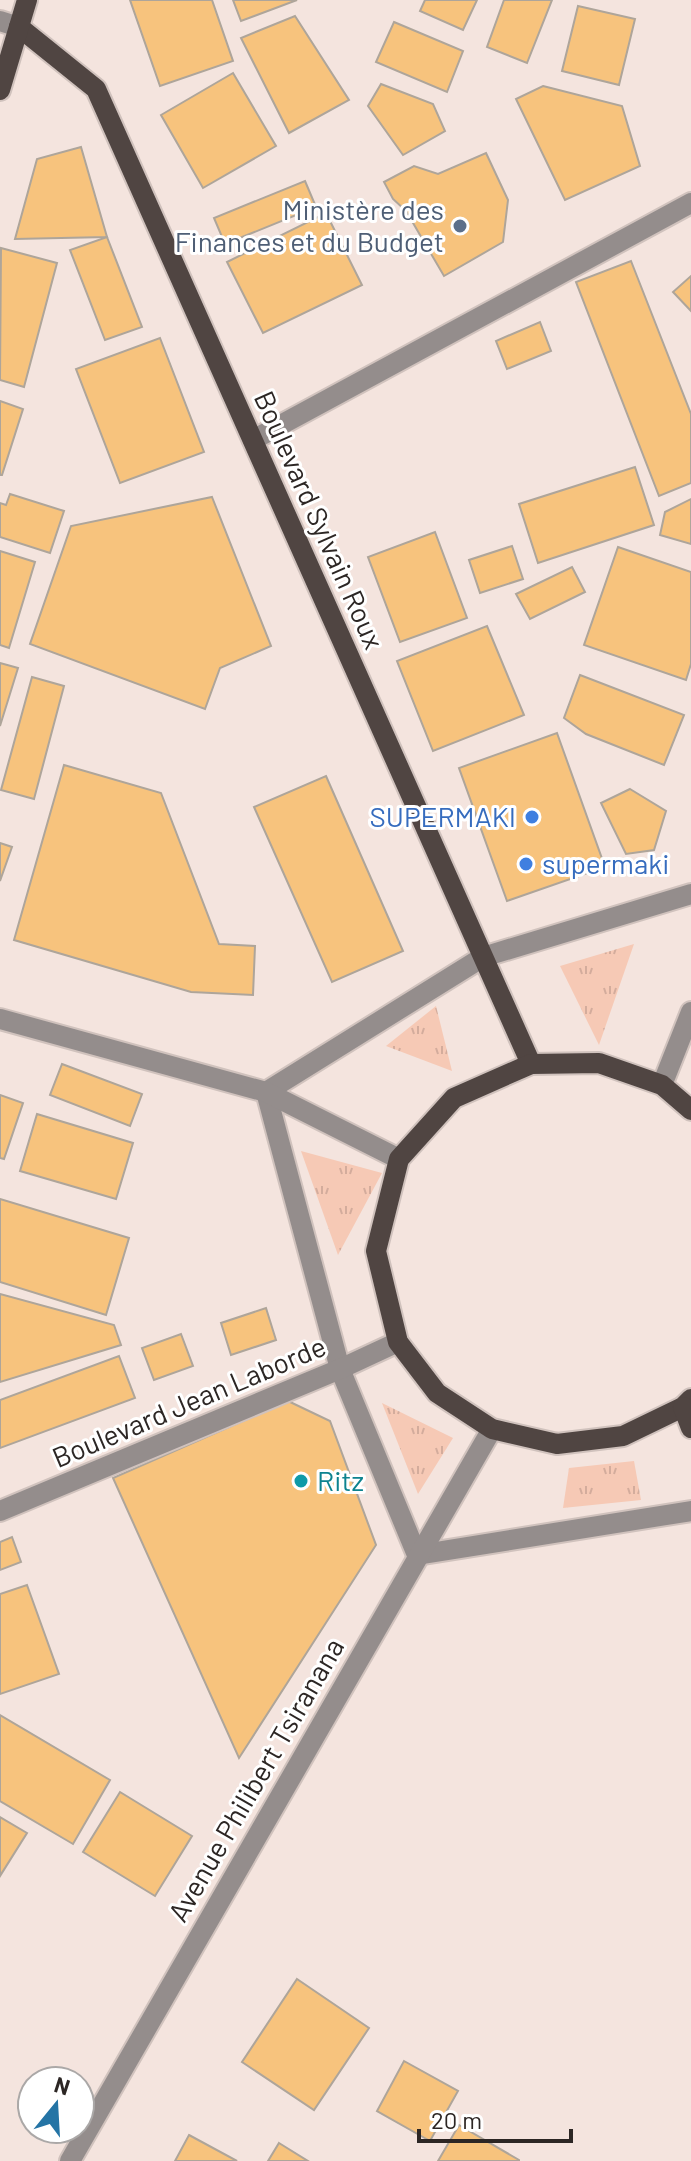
<svg xmlns="http://www.w3.org/2000/svg" width="691" height="2161" font-family="Barlow,sans-serif">
<style>
.park{fill:url(#park-tufts)}
.building{fill:#f7c37d;stroke:#aea59a;stroke-width:2}
.lines{fill:none;stroke-linecap:round;stroke-linejoin:round}
.minor-casing{stroke:#d0c2bd;stroke-width:24}
.major-casing{stroke:#d0c2bd;stroke-width:24}
.minor{stroke:#948d8c;stroke-width:20}
.major{stroke:#504542;stroke-width:20}
.service-dot{fill:#5c6f8a;stroke:#fff;stroke-width:3}
.shop-dot{fill:#3f7fe0;stroke:#fff;stroke-width:3}
.culture-dot{fill:#0f9aa8;stroke:#fff;stroke-width:3}
.labels{text-anchor:middle;stroke-width:6;stroke-linejoin:round;paint-order:stroke}
.service-label{font-size:28px;fill:#4e5e75;stroke:#fff;text-anchor:end}
.street-label{font-size:28px;fill:#2c2624;stroke:#fff}
.shop-label{font-size:28px;fill:#366cbe;stroke:#fff;text-anchor:end}
.culture-label{font-size:28px;fill:#0d838f;stroke:#fff;text-anchor:start}
</style>
<defs>
<pattern id="park-tufts" width="24" height="20" patternUnits="userSpaceOnUse" patternTransform="scale(2)"><rect width="24" height="20" fill="#f6c9b5"/><path d="M3 7l-1-3M5 7V3M7 7l1-3M15 17l-1-3M17 17v-4M19 17l1-3" fill="none" stroke="#d3ac9c"/></pattern>
</defs>
<rect width="100%" height="100%" fill="#f4e4de"/>
<g class="park">
<polygon points="634,944 599,1045 560,966"/>
<polygon points="436,1006 452,1071 386,1046"/>
<polygon points="301,1151 382,1173 338,1255"/>
<polygon points="382,1403 453,1438 418,1494"/>
<polygon points="634,1461 641,1500 563,1508 569,1468"/>
</g>
<g class="building">
<polygon points="130,0 212,0 233,61 160,86"/>
<polygon points="233,0 297,0 241,21"/>
<polygon points="425,0 477,0 463,30 420,11"/>
<polygon points="504,0 552,0 527,63 487,47"/>
<polygon points="578,6 635,19 619,85 562,71"/>
<polygon points="295,16 349,100 289,133 241,38"/>
<polygon points="394,22 463,51 447,92 376,62"/>
<polygon points="233,73 276,146 203,188 161,115"/>
<polygon points="381,84 433,104 445,131 403,155 368,106"/>
<polygon points="543,86 622,106 640,166 565,200 516,99"/>
<polygon points="81,147 107,237 15,239 37,159"/>
<polygon points="486,153 508,200 503,242 444,276 406,211 393,199 384,182 414,166 438,174"/>
<polygon points="305,181 316,207 225,244 214,218"/>
<polygon points="326,213 362,285 263,333 227,262"/>
<polygon points="107,237 142,327 105,340 70,250"/>
<polygon points="1,248 57,263 24,387 0,380"/>
<polygon points="631,261 691,414 691,483 659,496 576,282"/>
<polygon points="691,276 691,311 673,292"/>
<polygon points="540,322 551,351 507,369 496,341"/>
<polygon points="160,338 204,452 120,483 76,369"/>
<polygon points="0,401 23,409 2,475 0,475"/>
<polygon points="635,467 654,525 538,563 519,504"/>
<polygon points="10,494 64,511 50,553 0,537 0,503 6,505"/>
<polygon points="212,497 271,646 220,668 205,709 30,644 71,526"/>
<polygon points="691,499 691,544 660,535 665,512"/>
<polygon points="435,532 467,618 400,642 368,557"/>
<polygon points="512,546 523,579 480,593 469,560"/>
<polygon points="618,547 691,572 691,664 686,680 584,645"/>
<polygon points="0,551 35,562 9,648 0,645"/>
<polygon points="572,567 585,592 530,619 516,594"/>
<polygon points="487,626 524,715 433,751 397,661"/>
<polygon points="0,663 18,668 0,726"/>
<polygon points="580,675 684,715 664,765 586,734 564,718"/>
<polygon points="32,677 64,686 34,799 1,790"/>
<polygon points="557,733 605,867 507,901 459,768"/>
<polygon points="64,765 161,793 219,944 255,946 253,995 191,992 14,940"/>
<polygon points="326,776 403,951 332,982 254,807"/>
<polygon points="630,789 666,811 654,850 626,854 601,803"/>
<polygon points="0,843 12,847 0,881"/>
<polygon points="62,1064 142,1094 130,1126 50,1095"/>
<polygon points="0,1095 23,1103 4,1159 0,1158"/>
<polygon points="37,1114 133,1143 116,1199 20,1171"/>
<polygon points="0,1199 129,1238 106,1315 0,1282"/>
<polygon points="0,1294 114,1325 121,1345 0,1382"/>
<polygon points="266,1308 276,1340 231,1355 221,1323"/>
<polygon points="181,1334 193,1366 154,1380 142,1348"/>
<polygon points="119,1356 135,1398 0,1448 0,1400"/>
<polygon points="288,1401 330,1421 376,1545 239,1758 113,1478"/>
<polygon points="12,1537 21,1562 0,1570 0,1542"/>
<polygon points="27,1585 59,1674 0,1694 0,1594"/>
<polygon points="0,1715 110,1780 73,1844 0,1801"/>
<polygon points="120,1792 192,1836 155,1896 83,1852"/>
<polygon points="0,1817 27,1833 0,1876"/>
<polygon points="297,1979 369,2028 314,2110 242,2062"/>
<polygon points="404,2061 458,2091 430,2141 377,2111"/>
<polygon points="459,2125 519,2160 519,2161 438,2161"/>
<polygon points="189,2135 237,2161 175,2161"/>
<polygon points="279,2143 308,2161 268,2161"/>
</g>
<g class="lines">
<defs>
<g id="minor">
<polyline points="0,21 19,27"/>
<polyline points="253,440 691,203"/>
<polyline points="691,894 483,957 266,1092 340,1369 417,1555 691,1511"/>
<polyline points="0,1019 266,1092 399,1159"/>
<polyline points="662,1085 691,1012"/>
<polyline points="0,1511 340,1369 398,1342"/>
<polyline points="70,2161 492,1429"/>
</g>
<g id="major">
<polyline points="19,27 96,89 531,1064"/>
<polyline points="0,90 27,0"/>
<polyline points="691,1110 662,1085 599,1063 531,1064 454,1098 399,1159 376,1251 398,1342 437,1393 492,1429 557,1444 623,1436 683,1407 691,1399"/>
<polyline points="683,1407 691,1428"/>
</g>
</defs>
<use href="#minor" class="minor-casing"/>
<use href="#major" class="major-casing"/>
<use href="#minor" class="minor"/>
<use href="#major" class="major"/>
</g>
<circle class="service-dot" cx="460" cy="226" r="8"/>
<g class="shop-dot">
<circle cx="532" cy="817" r="8"/>
<circle cx="526" cy="864" r="8"/>
</g>
<circle class="culture-dot" cx="301" cy="1481" r="8"/>
<g class="labels">
<g class="service-label">
<text x="444" y="220">Ministère des<tspan x="444" dy="32">Finances et du Budget</tspan></text>
</g>
<g class="street-label">
<text transform="translate(319 520) rotate(66)" y="10">Boulevard Sylvain Roux</text>
<text transform="translate(189 1402) rotate(-23)" y="10">Boulevard Jean Laborde</text>
<text transform="translate(256 1780) rotate(-60)" y="10">Avenue Philibert Tsiranana</text>
</g>
<g class="shop-label">
<text x="516" y="827">SUPERMAKI</text>
<text x="542" y="874" text-anchor="start">supermaki</text>
</g>
<g class="culture-label">
<text x="317" y="1491">Ritz</text>
</g>
</g>
<g transform="translate(56 2105) rotate(18)"><circle r="38" fill="#ffffff" stroke="#aba8a7" stroke-width="2"/>
<path d="M0-6L14 30L0 20L-14 30Z" fill="#2474a5"/>
<text y="-12" font-size="22" font-weight="bold" text-anchor="middle" fill="#2c2624">N</text>
</g>
<path d="M419 2129v12h152v-12" fill="none" stroke="#2c2624" stroke-width="4"/>
<text x="431" y="2129" font-size="24" fill="#2c2624" stroke="#ffffff" stroke-width="6" paint-order="stroke">20 m</text>
</svg>
